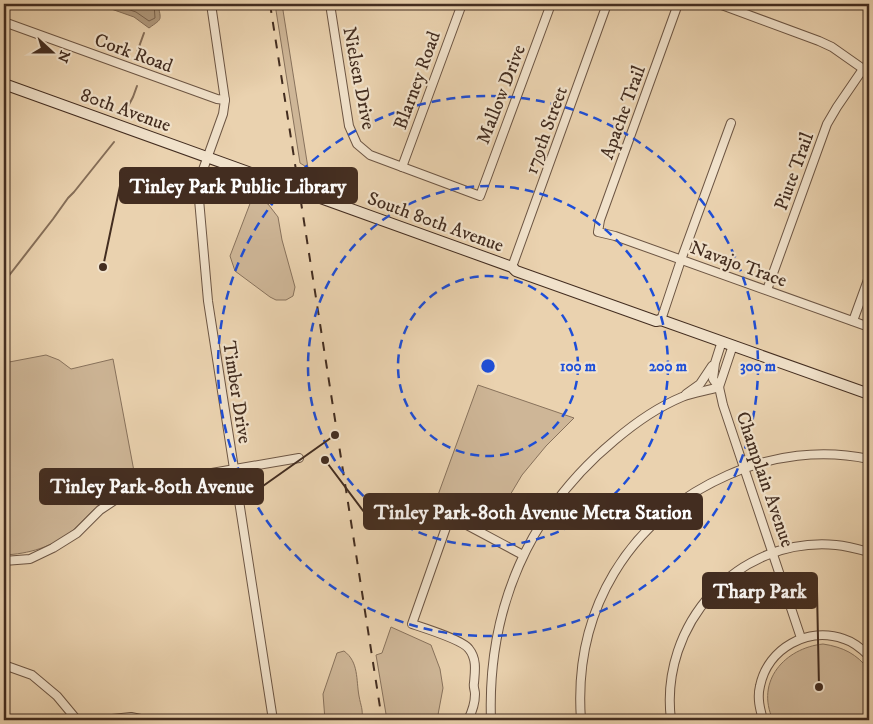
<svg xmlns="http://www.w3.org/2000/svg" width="873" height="724" font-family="'IM FELL DW Pica',serif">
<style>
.green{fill:#ceb697;stroke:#88725c}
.water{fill:#b19a7e;stroke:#856e58}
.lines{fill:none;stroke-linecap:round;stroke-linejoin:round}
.shore{stroke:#7a644f;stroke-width:1}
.stream{stroke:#856e58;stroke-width:2}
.street-casing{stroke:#6d5644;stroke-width:10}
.secondary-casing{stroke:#432d20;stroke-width:12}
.street{stroke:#f1e2cb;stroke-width:8}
.secondary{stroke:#f1e2cb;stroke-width:10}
.rail{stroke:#432d20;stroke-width:2;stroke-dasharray:9 9;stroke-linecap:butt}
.ring{fill:none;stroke:#1d4ed8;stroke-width:2.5;stroke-dasharray:9 6}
.labels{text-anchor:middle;stroke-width:4.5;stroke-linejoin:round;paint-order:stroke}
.street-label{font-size:19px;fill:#432d20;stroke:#f1e2cb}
.centre{fill:#1d4ed8;stroke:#f1e2cb;stroke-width:2.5}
.ring-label{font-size:15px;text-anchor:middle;font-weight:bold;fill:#1d4ed8;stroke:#f1e2cb;stroke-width:4.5;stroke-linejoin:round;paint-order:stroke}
.leader{fill:none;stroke:#432d20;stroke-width:2}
.callout-dot{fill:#432d20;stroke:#f1e2cb;stroke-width:2}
.callout{fill:#432d20;stroke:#432d20;stroke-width:2}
.callout-label{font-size:20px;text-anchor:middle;font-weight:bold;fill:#fff}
</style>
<rect width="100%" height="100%" fill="#ead2af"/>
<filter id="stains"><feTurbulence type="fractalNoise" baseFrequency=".004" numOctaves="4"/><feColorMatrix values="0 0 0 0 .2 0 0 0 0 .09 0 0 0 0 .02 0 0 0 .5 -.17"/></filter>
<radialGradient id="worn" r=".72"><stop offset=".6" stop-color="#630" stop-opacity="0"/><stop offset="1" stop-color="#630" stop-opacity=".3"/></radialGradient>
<g class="green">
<polygon points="275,4 282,4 308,168 300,163"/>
<polygon points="258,200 268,204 278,217 282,240 295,287 293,296 286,300 276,300 270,297 235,271 230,256 251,201"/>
<path d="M46 355 59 360 71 369 113 359 136 482C123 489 111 495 100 504 90 512 82 522 72 531 53 547 28 554 4 555V363Z"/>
<polygon points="478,385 574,418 546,446 522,475 494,522 438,495"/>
<polygon points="391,627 431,645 440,669 443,688 437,720 387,720 376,655 382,653"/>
<path d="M823 644C843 647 857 654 869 670V720H773C755 681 785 648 823 644Z"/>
<path d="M344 651C359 662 356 680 359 696 361 707 363 708 362 720H325L323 694 337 653Z"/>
</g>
<path class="water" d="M97 4H158C161 21 163 18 149 28L134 17Z"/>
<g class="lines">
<polyline class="shore" points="112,4 136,12 149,21 155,18 154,4"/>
<g class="stream">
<polyline points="136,55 144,33"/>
<polyline points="124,114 133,97 137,86"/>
<polyline points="4,282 53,219 68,198 74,192 114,142"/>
</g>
<defs>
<g id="street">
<polyline points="211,4 225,100 223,114 200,178 198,188 208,301 273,720"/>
<polyline points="330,4 349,126 357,144 370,155 480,196 551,4"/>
<polyline points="678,4 600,220 598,232 615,236 869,327"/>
<polyline points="719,4 819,41 832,47 869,73"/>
<polyline points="4,22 217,99 225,100"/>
<polyline points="402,167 462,4"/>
<polyline points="512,267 607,4"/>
<polyline points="767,290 827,124 837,107 863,69"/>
<polyline points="661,320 681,260 731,123"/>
<polyline points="853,321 869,277"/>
<polyline points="722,341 715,363 713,379 719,387 723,405 801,638"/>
<polyline points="719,387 733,345"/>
<polyline points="686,394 700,384 712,366"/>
<polyline points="4,561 30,559 53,548 77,533 100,510 124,494 148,484 299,458"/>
<polyline points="4,665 32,675 57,696 77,720"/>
<polyline points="103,720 131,717 145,720"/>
<path d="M468 720C472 712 475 703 475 694 475 690 473 687 474 683 475 671 477 659 469 649 463 640 424 628 412 624L450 516 523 555"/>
<path d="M491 720C487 609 529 511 615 440 635 423 658 407 682 397 694 392 707 391 719 387"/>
<path d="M581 720C573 611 628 519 728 475 772 455 822 449 869 459"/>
<path d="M671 720C659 625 737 536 836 545 847 546 858 549 869 552"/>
<path d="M763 720C760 709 757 698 760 686 768 648 808 626 844 639 854 642 862 649 869 656"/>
</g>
<polyline id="secondary" points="4,84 512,267 516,271 656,321 661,320 869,394"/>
</defs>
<use href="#street" class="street-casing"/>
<use href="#secondary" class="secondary-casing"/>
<use href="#street" class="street"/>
<use href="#secondary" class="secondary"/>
<polyline class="rail" points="270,4 382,720"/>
</g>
<g class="ring">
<circle cx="488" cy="366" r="90"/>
<circle cx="488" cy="366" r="180"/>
<circle cx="488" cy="366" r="270"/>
</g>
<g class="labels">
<g class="street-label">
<text transform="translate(134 52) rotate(20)" y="7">Cork Road</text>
<text transform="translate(360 78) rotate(79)" y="7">Nielsen Drive</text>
<text transform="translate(416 80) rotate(-70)" y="7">Blarney Road</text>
<text transform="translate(500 94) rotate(-69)" y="7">Mallow Drive</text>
<text transform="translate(126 109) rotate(20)" y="7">80th Avenue</text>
<text transform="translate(622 112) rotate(-70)" y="7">Apache Trail</text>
<text transform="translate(545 130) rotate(-70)" y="7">179th Street</text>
<text transform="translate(793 171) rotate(-70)" y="7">Piute Trail</text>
<text transform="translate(436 221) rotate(20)" y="7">South 80th Avenue</text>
<text transform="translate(739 263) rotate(20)" y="7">Navajo Trace</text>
<text transform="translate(238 392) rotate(81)" y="7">Timber Drive</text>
<text transform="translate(766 479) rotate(71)" y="7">Champlain Avenue</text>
</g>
</g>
<circle cx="488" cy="366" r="8" class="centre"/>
<g class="ring-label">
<text x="578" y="371">100 m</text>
<text x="668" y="371">200 m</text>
<text x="758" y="371">300 m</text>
</g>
<path class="leader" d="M103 267L120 186M335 435L263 486M325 460L364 512M819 687L817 591"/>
<g class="callout-dot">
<circle cx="103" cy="267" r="5"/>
<circle cx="335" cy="435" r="5"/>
<circle cx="325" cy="460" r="5"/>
<circle cx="819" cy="687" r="5"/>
</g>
<g class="callout">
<rect x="120" y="168" width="237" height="35" rx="5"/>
<rect x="40" y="469" width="223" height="35" rx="5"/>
<rect x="364" y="494" width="338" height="35" rx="5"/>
<rect x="703" y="573" width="114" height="35" rx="5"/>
</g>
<g class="callout-label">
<text x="238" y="193">Tinley Park Public Library</text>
<text x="152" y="493">Tinley Park-80th Avenue</text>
<text x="533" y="519">Tinley Park-80th Avenue Metra Station</text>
<text x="760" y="598">Tharp Park</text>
</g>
<rect width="873" height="724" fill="none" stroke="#ead2af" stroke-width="20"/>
<rect x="5" y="5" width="863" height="714" fill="none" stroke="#432d20" stroke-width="2.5"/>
<rect x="10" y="10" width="853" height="704" fill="none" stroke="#432d20"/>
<g transform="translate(52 52) rotate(111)" stroke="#f1e2cb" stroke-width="4" paint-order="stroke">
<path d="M0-4L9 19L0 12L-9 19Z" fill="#432d20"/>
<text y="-8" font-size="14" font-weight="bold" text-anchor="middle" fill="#432d20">N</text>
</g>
<rect width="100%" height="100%" filter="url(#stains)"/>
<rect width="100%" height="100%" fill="url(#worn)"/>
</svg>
